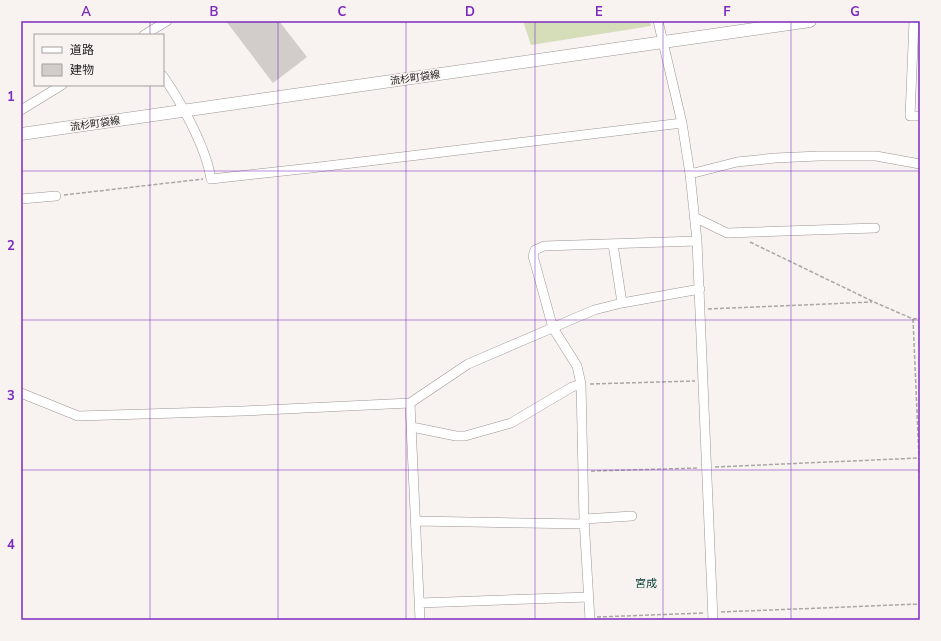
<svg xmlns="http://www.w3.org/2000/svg" width="941" height="641" viewBox="0 0 941 641" font-family="'Nunito Sans','Noto Sans JP',sans-serif">
	<style>
		.grass { fill: #d5ddb9 }
		.building { fill: #d2cccb }
		.lines { fill: none; stroke-linecap: round; stroke-linejoin: round }
		.minor-casing { stroke: #9c9694; stroke-width: 10 }
		.secondary-casing { stroke: #9c9694; stroke-width: 13 }
		.path { stroke: #aba6a5; stroke-width: 1.5; stroke-dasharray: 4 2; stroke-linecap: butt }
		.minor { stroke: #fff; stroke-width: 9 }
		.secondary { stroke: #fff; stroke-width: 12 }
		.grid { fill: none; stroke: #7b2cbf; stroke-width: 1; stroke-opacity: 0.55 }
		.labels { text-anchor: middle; stroke-width: 3; stroke-linejoin: round; paint-order: stroke }
		.street-label { font-size: 10px; fill: #252322; stroke: #f8f2f0 }
		.neighbourhood-label { font-size: 11px; fill: #033e32; stroke: #f8f2f0 }
		.neatline { fill: none; stroke: #7b2cbf; stroke-width: 1.5 }
		.grid-label { font-size: 13px; text-anchor: middle; font-weight: bold; fill: #7b2cbf }
	</style>
	<rect width="100%" height="100%" fill="#f8f2f0"/>
	<path class="grass" d="M523,21H650L651,26L531,45Z"/>
	<path class="building" d="M226,21H279L307,57L273,83Z"/>
	<g class="lines">
		<defs>
			<path id="minor" d="M658,21L682,123L690,174L697,241L713,620
				M914,21L910,116H920
				M144,35L167,21
				M163,76C181,102 206,147 211,179L311,168L682,123
				M21,110L62,85
				M690,174L737,162L775,158L819,156H876L920,164
				M21,199L56,196
				M694,217L727,233L875,228
				M613,244L622,303
				M21,393L78,416L243,411L410,403L468,364L594,310L622,303L700,289
				M410,403L420,620
				M412,427L456,436H465L511,423L572,387L581,384
				M584,519L632,516
				M416,521L585,524
				M419,603L589,597
				M590,620L584,519L581,384L577,366L553,328L533,256L535,250L544,246L697,241"/>
			<path id="secondary" d="M21,134L810,21"/>
		</defs>
		<use href="#minor" class="minor-casing"/>
		<use href="#secondary" class="secondary-casing"/>
		<path class="path" d="M64,195L203,179
			M750,242L874,302L913,319L920,318
			M708,309L872,302
			M913,319L919,458L920,519
			M590,384L695,381
			M715,467L919,458
			M591,471L699,468
			M721,612L920,604
			M597,617L704,613"/>
		<use href="#minor" class="minor"/>
		<use href="#secondary" class="secondary"/>
	</g>
	<path class="grid" d="M150,21V35M278,21V620M406,21V620M535,21V620M663,21V620M791,21V620M150,85V620M21,171H920M21,320H920M21,470H920"/>
	<g class="labels">
		<g class="street-label">
			<text transform="translate(415 77) rotate(-8)" y="4">流杉町袋線</text>
			<text transform="translate(95 123) rotate(-8)" y="4">流杉町袋線</text>
		</g>
		<g class="neighbourhood-label">
			<text x="646" y="587">宮成</text>
		</g>
	</g>
	<rect width="941" height="641" fill="none" stroke="#f8f2f0" stroke-width="44"/>
	<rect x="34" y="34" width="130" height="52" fill="#f8f2f0" stroke="#a49f9e"/>
	<rect x="42" y="47" width="20" height="6" fill="#ffffff" stroke="#a49f9e"/>
	<text x="70" y="54" font-size="12" fill="#252322">道路</text>
	<rect x="42" y="64" width="20" height="12" fill="#d2cccb" stroke="#a49f9e"/>
	<text x="70" y="74" font-size="12" fill="#252322">建物</text>
	<rect x="22" y="22" width="897" height="597" class="neatline"/>
	<g class="grid-label">
		<text x="86" y="16">A</text>
		<text x="214" y="16">B</text>
		<text x="342" y="16">C</text>
		<text x="470" y="16">D</text>
		<text x="599" y="16">E</text>
		<text x="727" y="16">F</text>
		<text x="855" y="16">G</text>
		<text x="11" y="101">1</text>
		<text x="11" y="250">2</text>
		<text x="11" y="400">3</text>
		<text x="11" y="549">4</text>
	</g>
</svg>
